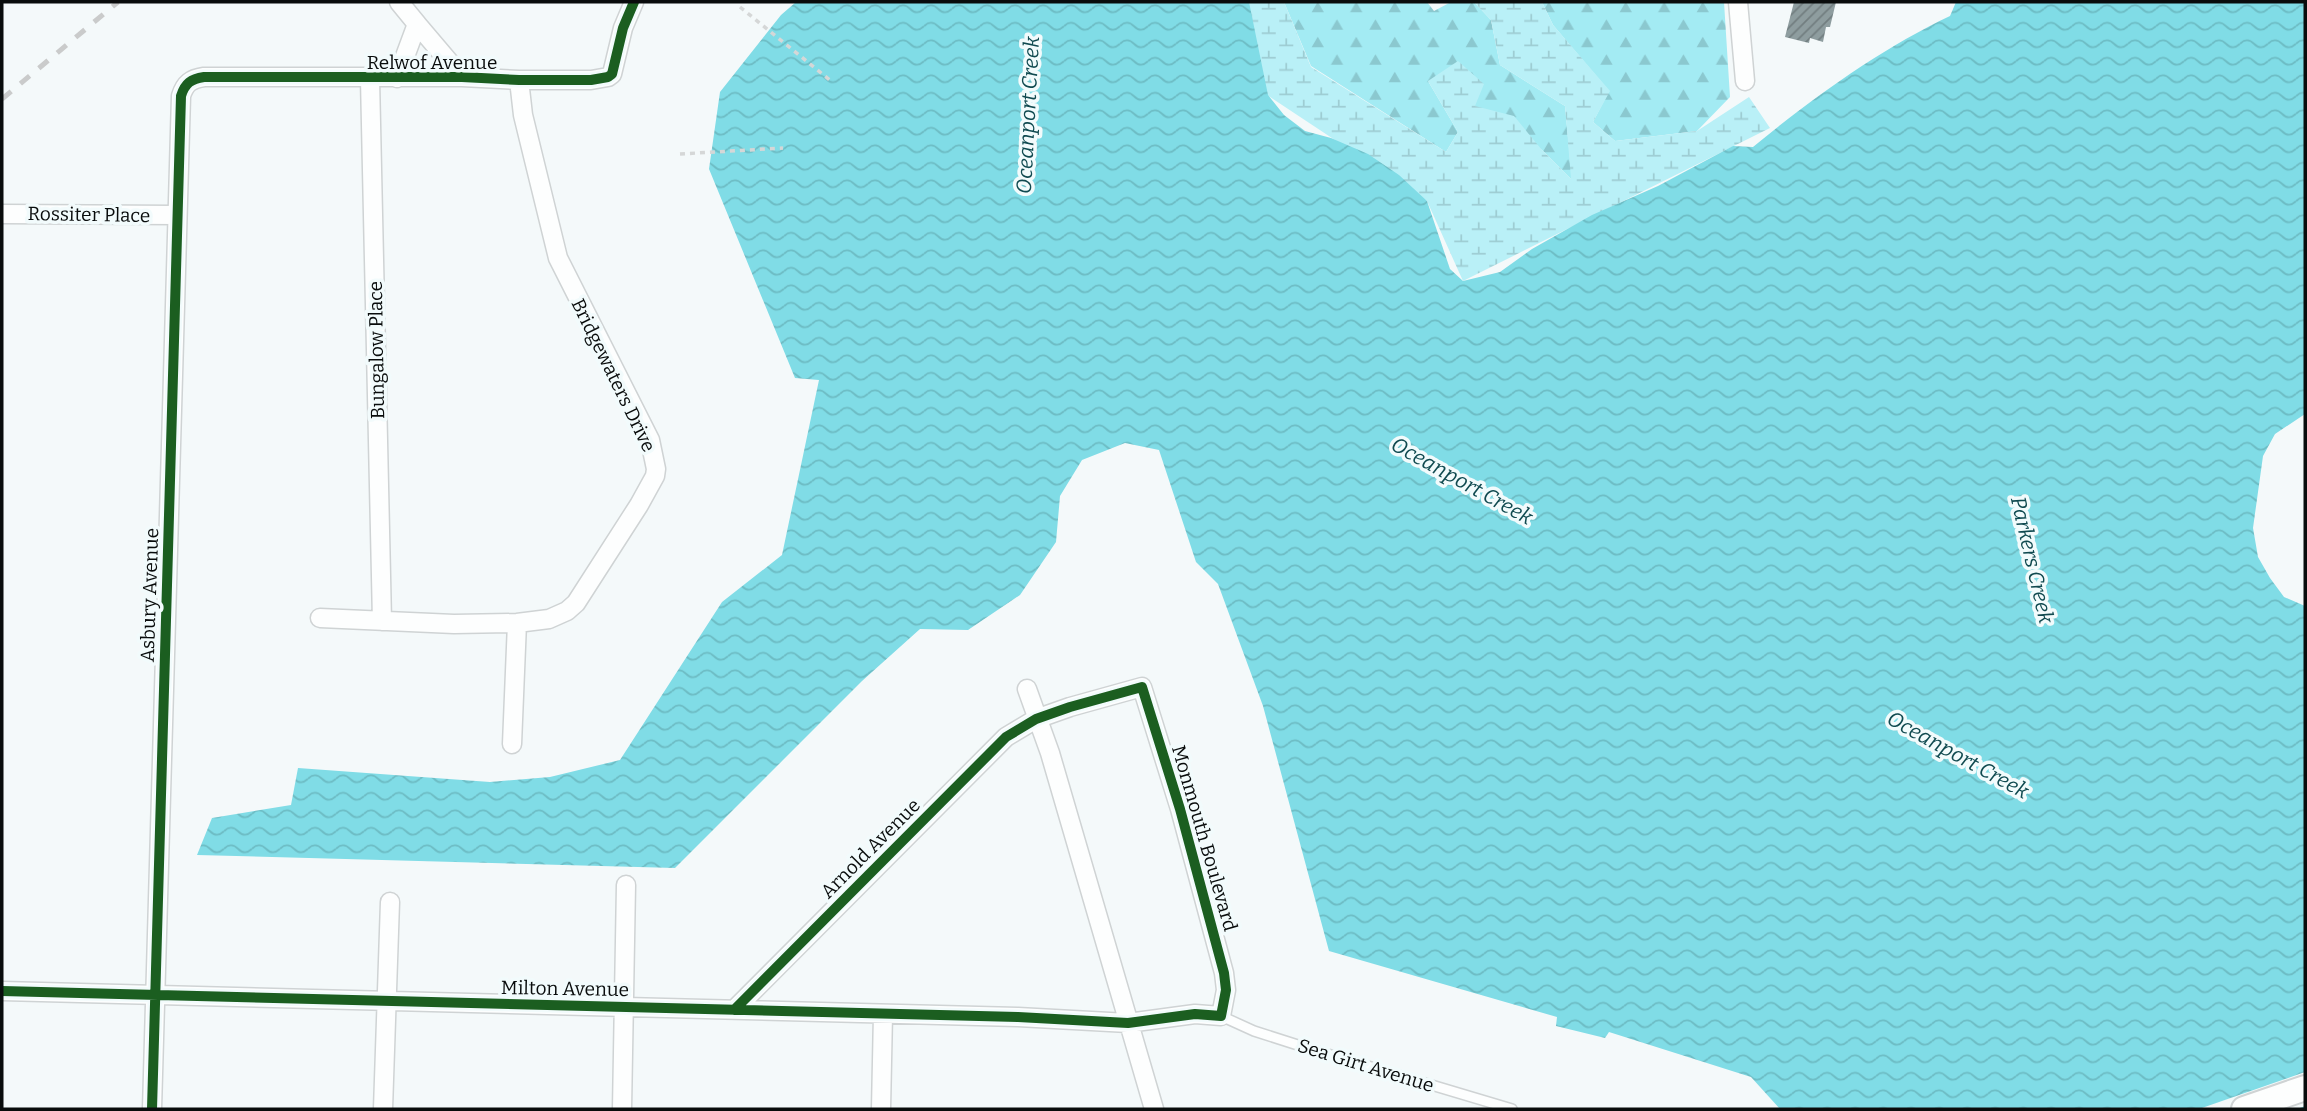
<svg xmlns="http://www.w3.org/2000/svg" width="2307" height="1111" viewBox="0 0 2307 1111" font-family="Bitter,serif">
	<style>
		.forest { fill: url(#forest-firs) }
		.wetland { fill: url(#wetland-marsh) }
		.water { fill: url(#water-waves) }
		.pier { fill: #f4f9fa }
		.building { fill: url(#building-hatch) }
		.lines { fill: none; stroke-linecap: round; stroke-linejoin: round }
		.service-casing { stroke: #cfd3d4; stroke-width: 12 }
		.minor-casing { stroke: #cfd3d4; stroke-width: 21 }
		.secondary-casing { stroke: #cfd3d4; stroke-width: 28 }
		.path { stroke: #d5d7d7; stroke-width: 3.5; stroke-dasharray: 5 5; stroke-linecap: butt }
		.service { stroke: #fdfefe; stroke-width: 9 }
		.minor { stroke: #fdfefe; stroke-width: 18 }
		.secondary { stroke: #fdfefe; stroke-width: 24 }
		.rail { stroke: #cacbcb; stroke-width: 5; stroke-dasharray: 12 12; stroke-linecap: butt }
		.cycleway-casing { stroke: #f2fbfc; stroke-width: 15 }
		.cycleway { stroke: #1b5e20; stroke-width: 10 }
		.labels { text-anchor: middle; stroke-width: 7; stroke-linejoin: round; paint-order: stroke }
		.street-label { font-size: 19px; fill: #090c0c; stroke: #f2fbfc }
		.water-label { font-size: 21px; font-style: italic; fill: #104a50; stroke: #f2fbfc }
	</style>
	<defs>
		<pattern id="forest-firs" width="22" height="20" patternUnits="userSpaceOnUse" patternTransform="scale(1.75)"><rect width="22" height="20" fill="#a3ebf3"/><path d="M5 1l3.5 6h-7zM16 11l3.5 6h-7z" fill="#8bc8cf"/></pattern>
		<pattern id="wetland-marsh" width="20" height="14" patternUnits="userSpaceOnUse" patternTransform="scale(1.75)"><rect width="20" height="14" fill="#b9f0f7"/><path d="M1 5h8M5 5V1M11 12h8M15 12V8" fill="none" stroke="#9ecdd3"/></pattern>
		<pattern id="water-waves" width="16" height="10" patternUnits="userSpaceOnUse" patternTransform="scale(1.75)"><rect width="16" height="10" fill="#80dce6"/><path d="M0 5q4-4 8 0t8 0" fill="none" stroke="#6dbcc4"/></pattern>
		<pattern id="building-hatch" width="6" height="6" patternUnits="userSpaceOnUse" patternTransform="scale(1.75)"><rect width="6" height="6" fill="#8e9d9f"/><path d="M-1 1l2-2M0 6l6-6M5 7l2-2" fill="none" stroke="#727e80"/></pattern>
	</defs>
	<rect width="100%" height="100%" fill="#f4f9fa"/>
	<path class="forest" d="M1284,2H1427L1434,11L1451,2H1474L1491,20L1500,65L1565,106L1572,180L1542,150L1475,106L1428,81L1458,132L1446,152L1311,66Z
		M1542,2H1724L1730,97L1697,131L1615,141L1593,122L1609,91L1553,25Z"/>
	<path class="wetland" d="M1244,2H1284L1311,67L1446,152L1458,132L1428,81L1458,61L1484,84L1475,106L1514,116L1542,150L1571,179L1565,106L1500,65L1491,20L1474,2H1542L1553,25L1610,91L1593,122L1615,141L1697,131L1749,97L1770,128L1463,281L1427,201L1267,95Z"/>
	<path class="water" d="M796,2H1249L1268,95L1284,115L1305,131L1331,138L1368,154L1399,175L1427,201L1450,269L1463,281L1500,272L1532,249L1592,215L1658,186L1733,146L1753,147C1811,99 1882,48 1950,16L1956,2H2305V414L2275,434L2263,456L2253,528L2258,557L2270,578L2284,597L2305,606V1109H1780L1751,1077L1609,1032L1605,1038L1556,1026L1557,1017L1329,951L1263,706L1218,584L1196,562L1159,450L1125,443L1082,460L1060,496L1056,542L1020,595L968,630L920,629L862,681L675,868L197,855L212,818L291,805L298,768L490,782L550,777L620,760L722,602L782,555L819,380L795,378L709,169L720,92L781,15Z"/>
	<path class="pier" d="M2305,1072V1106L2297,1109H2199Z"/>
	<path class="building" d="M1794,2H1836L1830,27H1826L1823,42L1810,38L1809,43L1785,37Z"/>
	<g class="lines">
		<defs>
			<path id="service" d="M1221,1016L1254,1031L1304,1047L1512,1109"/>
			<path id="minor" d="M1738,2L1745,81
				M417,24L462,77
				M397,78L417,24L399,2
				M370,79L382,621
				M2,214L177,215
				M320,618L454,624L517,623L549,619L567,611L576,603L639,505L655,476L656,469L650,440L558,258L523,115L519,80
				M1027,689L1050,753L1154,1109
				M512,744L517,623
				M2,991L1018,1017L1128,1023L1195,1014L1221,1016L1226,990L1224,973L1180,809L1142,687L1070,707L1036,719L1006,737L734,1010
				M152,1109L181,96C185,83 191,79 204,77H462L519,80H591L608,77L612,74L623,28L634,2
				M383,1109L390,902
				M622,1109L626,885
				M881,1109L883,1014"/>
			<path id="secondary" d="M2244,1109L2305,1088"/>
		</defs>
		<use href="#service" class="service-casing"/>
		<use href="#minor" class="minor-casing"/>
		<use href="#secondary" class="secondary-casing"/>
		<path class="path" d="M740,7L831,81
			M680,154L783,148"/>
		<use href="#service" class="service"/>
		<use href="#minor" class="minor"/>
		<use href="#secondary" class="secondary"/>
		<path class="rail" d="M2,99L118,2"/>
		<defs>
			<path id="cycleway" d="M2,991L1018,1017L1128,1023L1195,1014L1221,1016L1226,990L1224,973L1180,809L1142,687L1070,707L1036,719L1006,737L734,1010
				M152,1109L181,96C185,83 191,79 204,77H462L519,80H591L608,77L612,74L623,28L634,2"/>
		</defs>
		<use href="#cycleway" class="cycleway-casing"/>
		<use href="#cycleway" class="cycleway"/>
	</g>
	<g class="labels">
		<g class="street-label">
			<text x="432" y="69">Relwof Avenue</text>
			<text transform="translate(89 214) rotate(1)" y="7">Rossiter Place</text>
			<text transform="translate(376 350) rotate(-91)" y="7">Bungalow Place</text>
			<text transform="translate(614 375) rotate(64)" y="7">Bridgewaters Drive</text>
			<text transform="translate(149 595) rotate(-88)" y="7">Asbury Avenue</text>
			<text transform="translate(1205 838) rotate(74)" y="7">Monmouth Boulevard</text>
			<text transform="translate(870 848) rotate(-45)" y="7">Arnold Avenue</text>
			<text transform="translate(565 988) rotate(1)" y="7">Milton Avenue</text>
			<text transform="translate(1366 1065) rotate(17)" y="7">Sea Girt Avenue</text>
		</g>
		<g class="water-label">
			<text transform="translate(1028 115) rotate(-87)" y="7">Oceanport Creek</text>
			<text transform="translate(1462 481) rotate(29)" y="7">Oceanport Creek</text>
			<text transform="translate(2032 560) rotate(77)" y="7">Parkers Creek</text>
			<text transform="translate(1958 755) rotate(29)" y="7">Oceanport Creek</text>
		</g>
	</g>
	<rect width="2307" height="1111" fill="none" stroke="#090c0c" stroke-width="7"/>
</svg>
